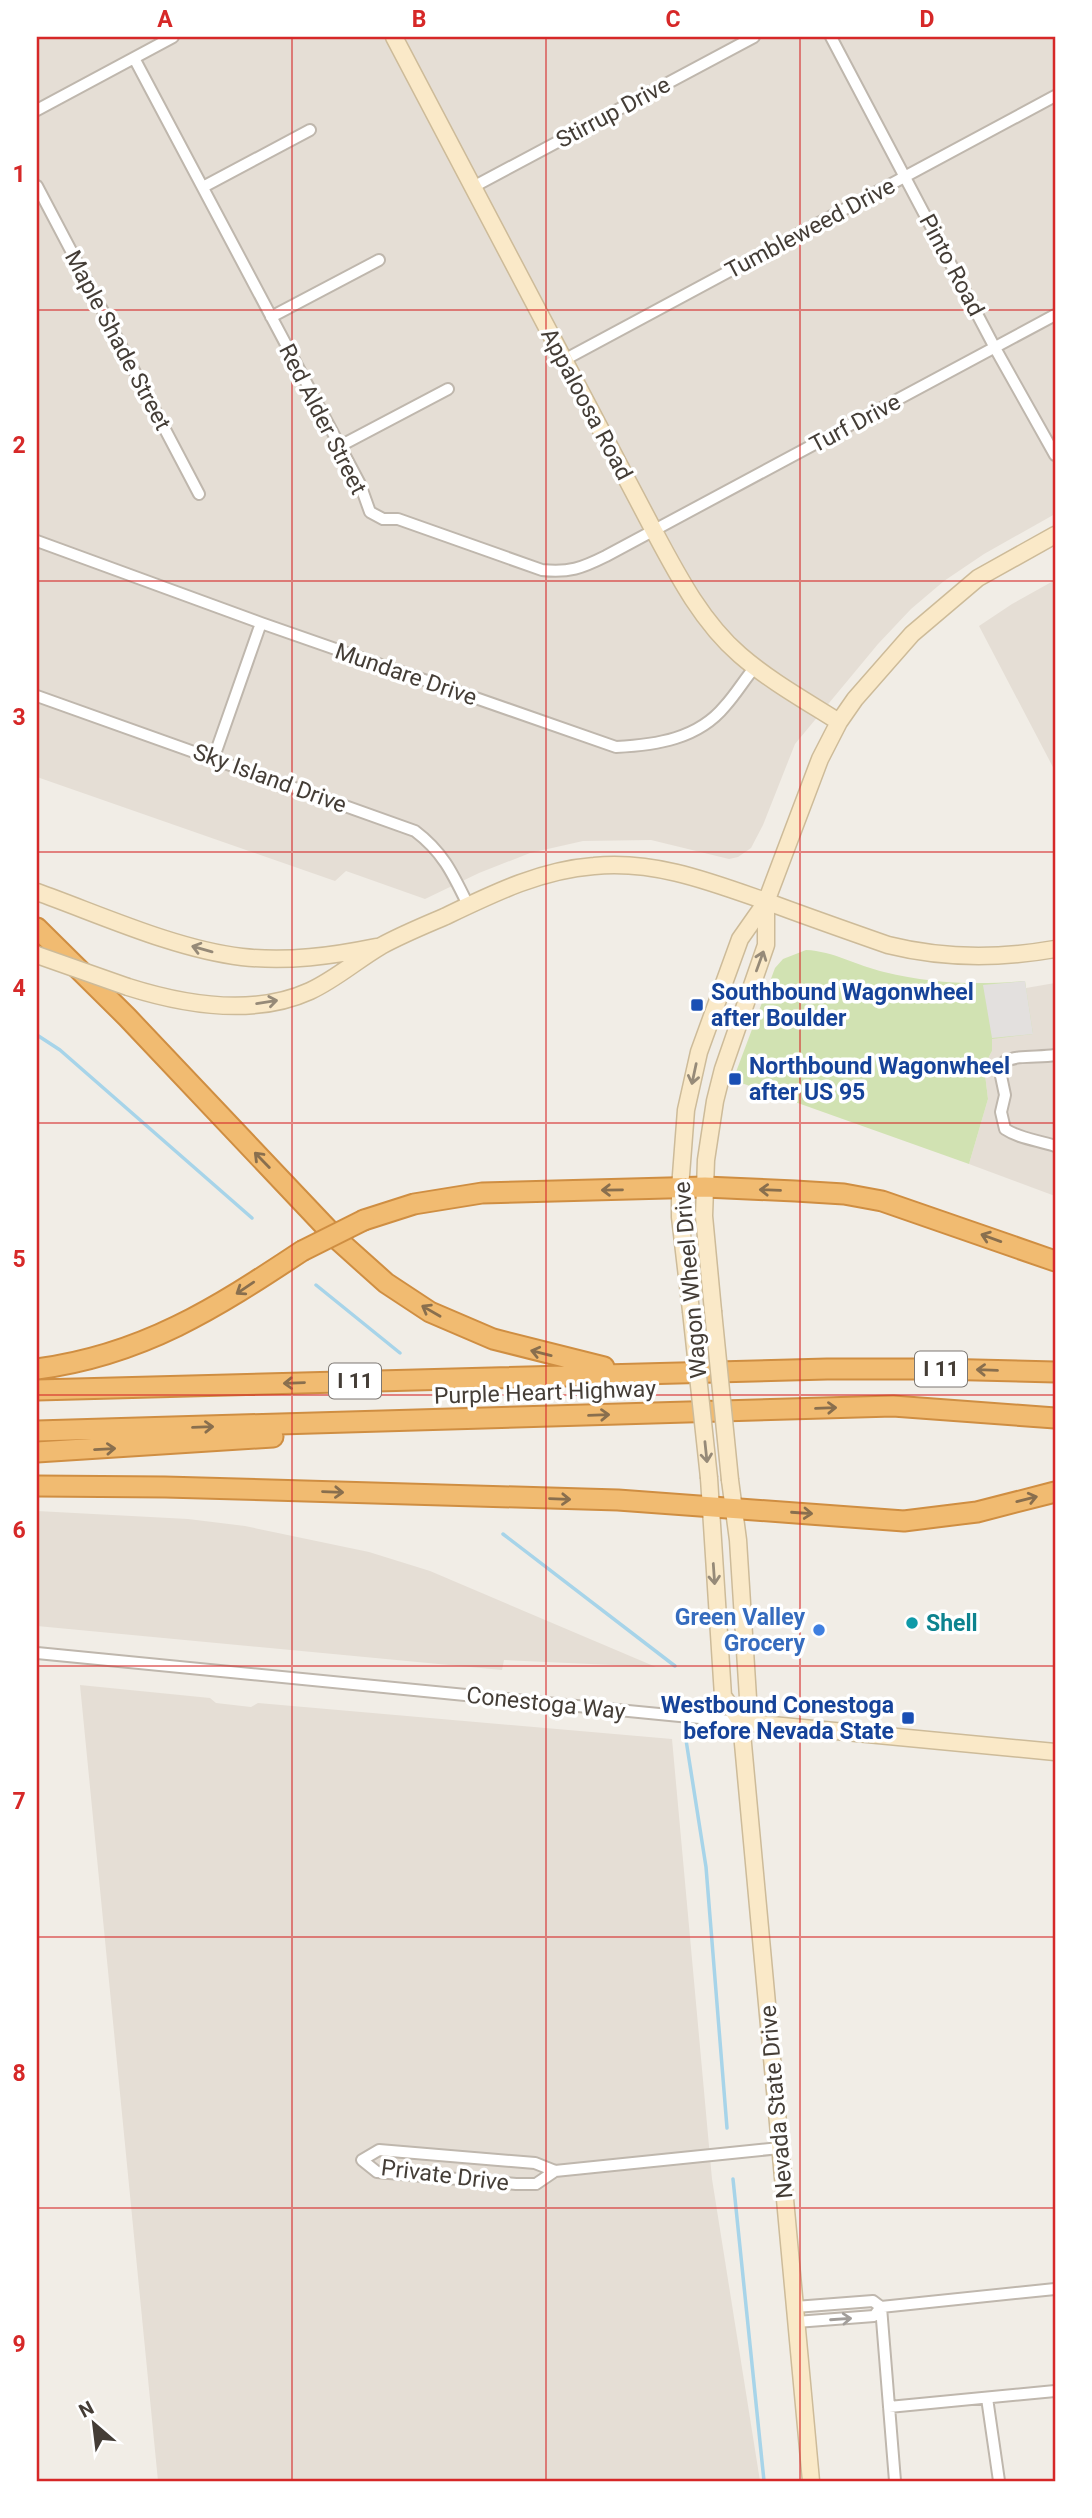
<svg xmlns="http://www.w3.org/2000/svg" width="1092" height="2518" viewBox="0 0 1092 2518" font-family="Roboto,sans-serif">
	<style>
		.residential { fill: #e5ded5 }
		.green { fill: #d1e2b2 }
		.parking { fill: #e3e0de }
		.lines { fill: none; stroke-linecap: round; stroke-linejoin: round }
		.stream { stroke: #a7d4e9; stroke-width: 3.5 }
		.street-casing { stroke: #bfb7ad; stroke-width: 14 }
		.secondary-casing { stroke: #cdbb99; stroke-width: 19 }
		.highway-casing { stroke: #cf8e42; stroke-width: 23 }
		.street { stroke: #fff; stroke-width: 10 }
		.secondary { stroke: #fae9c8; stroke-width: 16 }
		.highway { stroke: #f1bb71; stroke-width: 19 }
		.secondary-bridge-casing { stroke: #cdbb99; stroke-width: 19; stroke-linecap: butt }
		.highway-bridge-casing { stroke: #cf8e42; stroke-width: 23; stroke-linecap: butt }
		.secondary-bridge { stroke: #fae9c8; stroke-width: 16 }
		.highway-bridge { stroke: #f1bb71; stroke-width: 19 }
		.oneway { stroke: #968a78 }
		.oneway2 { stroke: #896f4e }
		.oneway3 { stroke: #a29e9a }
		.grid { fill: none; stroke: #d62828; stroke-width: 2; stroke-opacity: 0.55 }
		.transit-dot { fill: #1a4fb4; stroke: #fff; stroke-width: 2.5 }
		.culture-dot { fill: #0f9aa8; stroke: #fff; stroke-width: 2.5 }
		.shop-dot { fill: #3f7fe0; stroke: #fff; stroke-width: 2.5 }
		.labels { text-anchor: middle; stroke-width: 7; stroke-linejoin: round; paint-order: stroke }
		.shield { fill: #fff; stroke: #7c7772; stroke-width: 2 }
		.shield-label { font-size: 21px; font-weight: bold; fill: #443d36 }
		.street-label { font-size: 23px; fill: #443d36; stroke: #fff }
		.transit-label { font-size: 23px; font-weight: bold; fill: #164399; stroke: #fff; text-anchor: start }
		.shop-label { font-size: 23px; font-weight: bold; fill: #366cbe; stroke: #fff; text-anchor: end }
		.culture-label { font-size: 23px; font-weight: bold; fill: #0d838f; stroke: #fff; text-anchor: start }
		.neatline { fill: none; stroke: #d62828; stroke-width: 2.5 }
		.grid-label { font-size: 23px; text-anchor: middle; font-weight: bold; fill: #d62828 }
	</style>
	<rect width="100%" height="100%" fill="#f1ede6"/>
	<path class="residential" d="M37,37H1055V514L984,554L944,581L911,609L878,644L795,744L763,825L751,848L738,857L729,859L651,840L583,841L530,853L479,873L425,899L346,871L335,881L37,777Z
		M1055,580V771L979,626L1012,604Z
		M1055,983V1196L969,1164L988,1099L984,1066L992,1051V1038L1032,1033L1026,988Z
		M37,1511L188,1519L245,1526L369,1552L430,1571L656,1667L504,1660L502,1670L37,1626Z
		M80,1685L210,1698L216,1703L251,1707L258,1703L672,1739L712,2179L760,2481H158Z"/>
	<path class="green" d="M806,950C833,951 858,966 884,972C932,984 977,985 1025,981L1033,1034L992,1039V1051L984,1066L988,1099L969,1164L733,1080L775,968L783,959Z"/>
	<path class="parking" d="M1025,981L1033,1034L992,1038L983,985Z"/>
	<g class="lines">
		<path class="stream" d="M37,1035L60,1050L252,1218
			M316,1285L400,1353
			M503,1534L675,1666
			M686,1740L706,1867L727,2128
			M733,2179L764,2481"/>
		<defs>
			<path id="street" d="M831,37L995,348L1055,455
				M134,58L360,484L370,512L383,519H398L542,570C569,573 582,568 606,556L1055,315
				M37,110L173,37
				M37,186L199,494
				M203,187L310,130
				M473,187L754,37
				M271,317L379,260
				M564,360L1055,96
				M340,446L448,389
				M37,541L261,623L616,747C656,745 698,739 725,706C736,694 744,680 755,667
				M37,696L415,831C443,852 453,874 468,905
				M214,757L261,623
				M1055,1055C1039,1058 1018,1054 1004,1062L1001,1076L1005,1095L1001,1112L1005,1129C1020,1139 1038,1140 1055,1146
				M37,1653L741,1722
				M555,2171L536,2184H516L377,2172L362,2160L379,2150L535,2163L555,2171L780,2148
				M795,2307L873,2301L881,2307L1055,2289
				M881,2307L895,2481
				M796,2322L874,2316L881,2307
				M987,2398L999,2481
				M889,2407L1055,2391"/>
			<path id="secondary" d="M394,37L654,531C678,576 702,622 740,655C770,681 806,701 839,722
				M37,892C101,915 175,949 242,957C288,962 332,956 376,947
				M128,987C185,1005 253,1017 310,991C336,979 357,960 381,946C401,935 423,926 444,917C492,894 540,870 594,866C655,860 711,882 768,902C808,917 848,931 888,945C944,959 998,959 1055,949
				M691,1311L680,1217V1188L686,1110L699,1052L740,939L766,902L820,759L839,722L855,699L912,634L978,578L1055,535
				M713,1311L704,1216L706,1160L715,1101L723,1069L766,945V902
				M709,1478L723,1696L741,1722
				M730,1480L738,1540L748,1698L741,1722L811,2481
				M741,1722L1055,1752"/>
			<path id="highway" d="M37,928L127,1017L338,1240L386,1283L430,1312L493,1339L604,1367
				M364,1220L414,1204L482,1193L705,1187L795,1191L844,1194L882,1201L1055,1261
				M37,1369C143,1355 216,1308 302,1251
				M37,1390L827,1369H935L1055,1372
				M37,1431L893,1406L1055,1418
				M37,1452L273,1437
				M37,1486L165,1487L618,1500L904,1521L977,1512L1055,1492"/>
		</defs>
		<use href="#street" class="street-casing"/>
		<use href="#secondary" class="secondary-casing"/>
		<use href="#highway" class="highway-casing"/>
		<use href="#street" class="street"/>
		<use href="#secondary" class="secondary"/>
		<use href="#highway" class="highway"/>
		<defs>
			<path id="secondary-bridge" d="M37,955L128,987
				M691,1311L709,1478
				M713,1311L730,1480"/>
			<path id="highway-bridge" d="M302,1251L364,1220"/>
		</defs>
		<use href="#secondary-bridge" class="secondary-bridge-casing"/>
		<use href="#highway-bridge" class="highway-bridge-casing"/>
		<use href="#secondary-bridge" class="secondary-bridge"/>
		<use href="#highway-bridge" class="highway-bridge"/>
	</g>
	<defs><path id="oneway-shaft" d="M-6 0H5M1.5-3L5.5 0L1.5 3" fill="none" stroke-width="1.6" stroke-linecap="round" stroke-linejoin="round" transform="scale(1.75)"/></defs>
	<g class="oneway">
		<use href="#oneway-shaft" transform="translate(202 949) rotate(-164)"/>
		<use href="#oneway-shaft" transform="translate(760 961) rotate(-70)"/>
		<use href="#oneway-shaft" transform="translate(267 1002) rotate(-9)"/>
		<use href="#oneway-shaft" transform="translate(694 1074) rotate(102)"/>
		<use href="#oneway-shaft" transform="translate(706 1452) rotate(84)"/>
		<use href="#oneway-shaft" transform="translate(714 1574) rotate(86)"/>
	</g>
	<g class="oneway2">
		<use href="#oneway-shaft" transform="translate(262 1160) rotate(-134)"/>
		<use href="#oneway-shaft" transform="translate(612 1190) rotate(179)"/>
		<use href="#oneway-shaft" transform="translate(770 1190) rotate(-178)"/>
		<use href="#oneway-shaft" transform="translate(991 1238) rotate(-160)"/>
		<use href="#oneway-shaft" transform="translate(245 1288) rotate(146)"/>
		<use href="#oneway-shaft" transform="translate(431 1311) rotate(-150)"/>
		<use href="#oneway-shaft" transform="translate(541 1353) rotate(-166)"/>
		<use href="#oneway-shaft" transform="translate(987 1370) rotate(-178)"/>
		<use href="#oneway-shaft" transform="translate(294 1383) rotate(178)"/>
		<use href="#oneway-shaft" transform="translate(826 1408) rotate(-2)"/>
		<use href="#oneway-shaft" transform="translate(599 1415) rotate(-2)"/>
		<use href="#oneway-shaft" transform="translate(203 1427) rotate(-2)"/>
		<use href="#oneway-shaft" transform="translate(105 1449) rotate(-3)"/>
		<use href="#oneway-shaft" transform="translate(333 1492) rotate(2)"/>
		<use href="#oneway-shaft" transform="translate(560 1499) rotate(2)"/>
		<use href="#oneway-shaft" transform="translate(1027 1499) rotate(-14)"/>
		<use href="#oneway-shaft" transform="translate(802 1513) rotate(4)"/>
	</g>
	<use class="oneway3" href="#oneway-shaft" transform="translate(841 2319) rotate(-4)"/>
	<path class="grid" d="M292,37V2481M546,37V2481M800,37V2481M37,310H1055M37,581H1055M37,852H1055M37,1123H1055M37,1395H1055M37,1666H1055M37,1937H1055M37,2208H1055"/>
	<g class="transit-dot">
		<rect x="690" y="998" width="14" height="14" rx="3.5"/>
		<rect x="728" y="1072" width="14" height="14" rx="3.5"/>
		<rect x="901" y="1711" width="14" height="14" rx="3.5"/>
	</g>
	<circle class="culture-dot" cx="912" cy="1623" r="7"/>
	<circle class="shop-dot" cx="819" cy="1630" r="7"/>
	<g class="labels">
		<g class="shield">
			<rect x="915" y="1351.5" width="52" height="35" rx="5"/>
			<rect x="329" y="1363.5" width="52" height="35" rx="5"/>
		</g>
		<g class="shield-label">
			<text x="941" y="1376">I 11</text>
			<text x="355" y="1388">I 11</text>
		</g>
		<g class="street-label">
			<text transform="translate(613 112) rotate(-28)" y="8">Stirrup Drive</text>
			<text transform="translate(810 228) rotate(-28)" y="8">Tumbleweed Drive</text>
			<text transform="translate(952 265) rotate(62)" y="8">Pinto Road</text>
			<text transform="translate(118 340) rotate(62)" y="8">Maple Shade Street</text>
			<text transform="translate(587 404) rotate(62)" y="8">Appaloosa Road</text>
			<text transform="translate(323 419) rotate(63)" y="8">Red Alder Street</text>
			<text transform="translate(855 423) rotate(-28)" y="8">Turf Drive</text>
			<text transform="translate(406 674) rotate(19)" y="8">Mundare Drive</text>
			<text transform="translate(270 778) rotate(20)" y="8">Sky Island Drive</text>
			<text transform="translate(690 1280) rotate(-95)" y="8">Wagon Wheel Drive</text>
			<text transform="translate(545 1392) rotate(-2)" y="8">Purple Heart Highway</text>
			<text transform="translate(546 1703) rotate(6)" y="8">Conestoga Way</text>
			<text transform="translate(776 2102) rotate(-95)" y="8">Nevada State Drive</text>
			<text transform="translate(445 2175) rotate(7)" y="8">Private Drive</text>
		</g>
		<g class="transit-label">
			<text x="711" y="1000">Southbound Wagonwheel<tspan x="711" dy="26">after Boulder</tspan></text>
			<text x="749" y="1074">Northbound Wagonwheel<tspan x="749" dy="26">after US 95</tspan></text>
			<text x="894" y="1713" text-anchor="end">Westbound Conestoga<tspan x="894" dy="26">before Nevada State</tspan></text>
		</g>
		<g class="shop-label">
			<text x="805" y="1625">Green Valley<tspan x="805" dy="26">Grocery</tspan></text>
		</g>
		<g class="culture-label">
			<text x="926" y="1631">Shell</text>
		</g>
	</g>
	<rect width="1092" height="2518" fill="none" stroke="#ffffff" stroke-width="77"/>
	<g transform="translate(94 2424) rotate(332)" stroke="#ffffff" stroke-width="5" paint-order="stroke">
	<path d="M0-5L12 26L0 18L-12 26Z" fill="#443d36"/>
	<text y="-10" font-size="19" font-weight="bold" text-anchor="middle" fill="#443d36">N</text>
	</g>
	<rect x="38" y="38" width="1016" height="2442" class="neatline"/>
	<g class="grid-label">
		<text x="165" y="27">A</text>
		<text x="419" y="27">B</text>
		<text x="673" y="27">C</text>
		<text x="927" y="27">D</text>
		<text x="19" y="182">1</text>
		<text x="19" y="453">2</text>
		<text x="19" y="725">3</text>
		<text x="19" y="996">4</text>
		<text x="19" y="1267">5</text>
		<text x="19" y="1538">6</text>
		<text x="19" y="1809">7</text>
		<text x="19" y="2081">8</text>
		<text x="19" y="2352">9</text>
	</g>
</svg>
